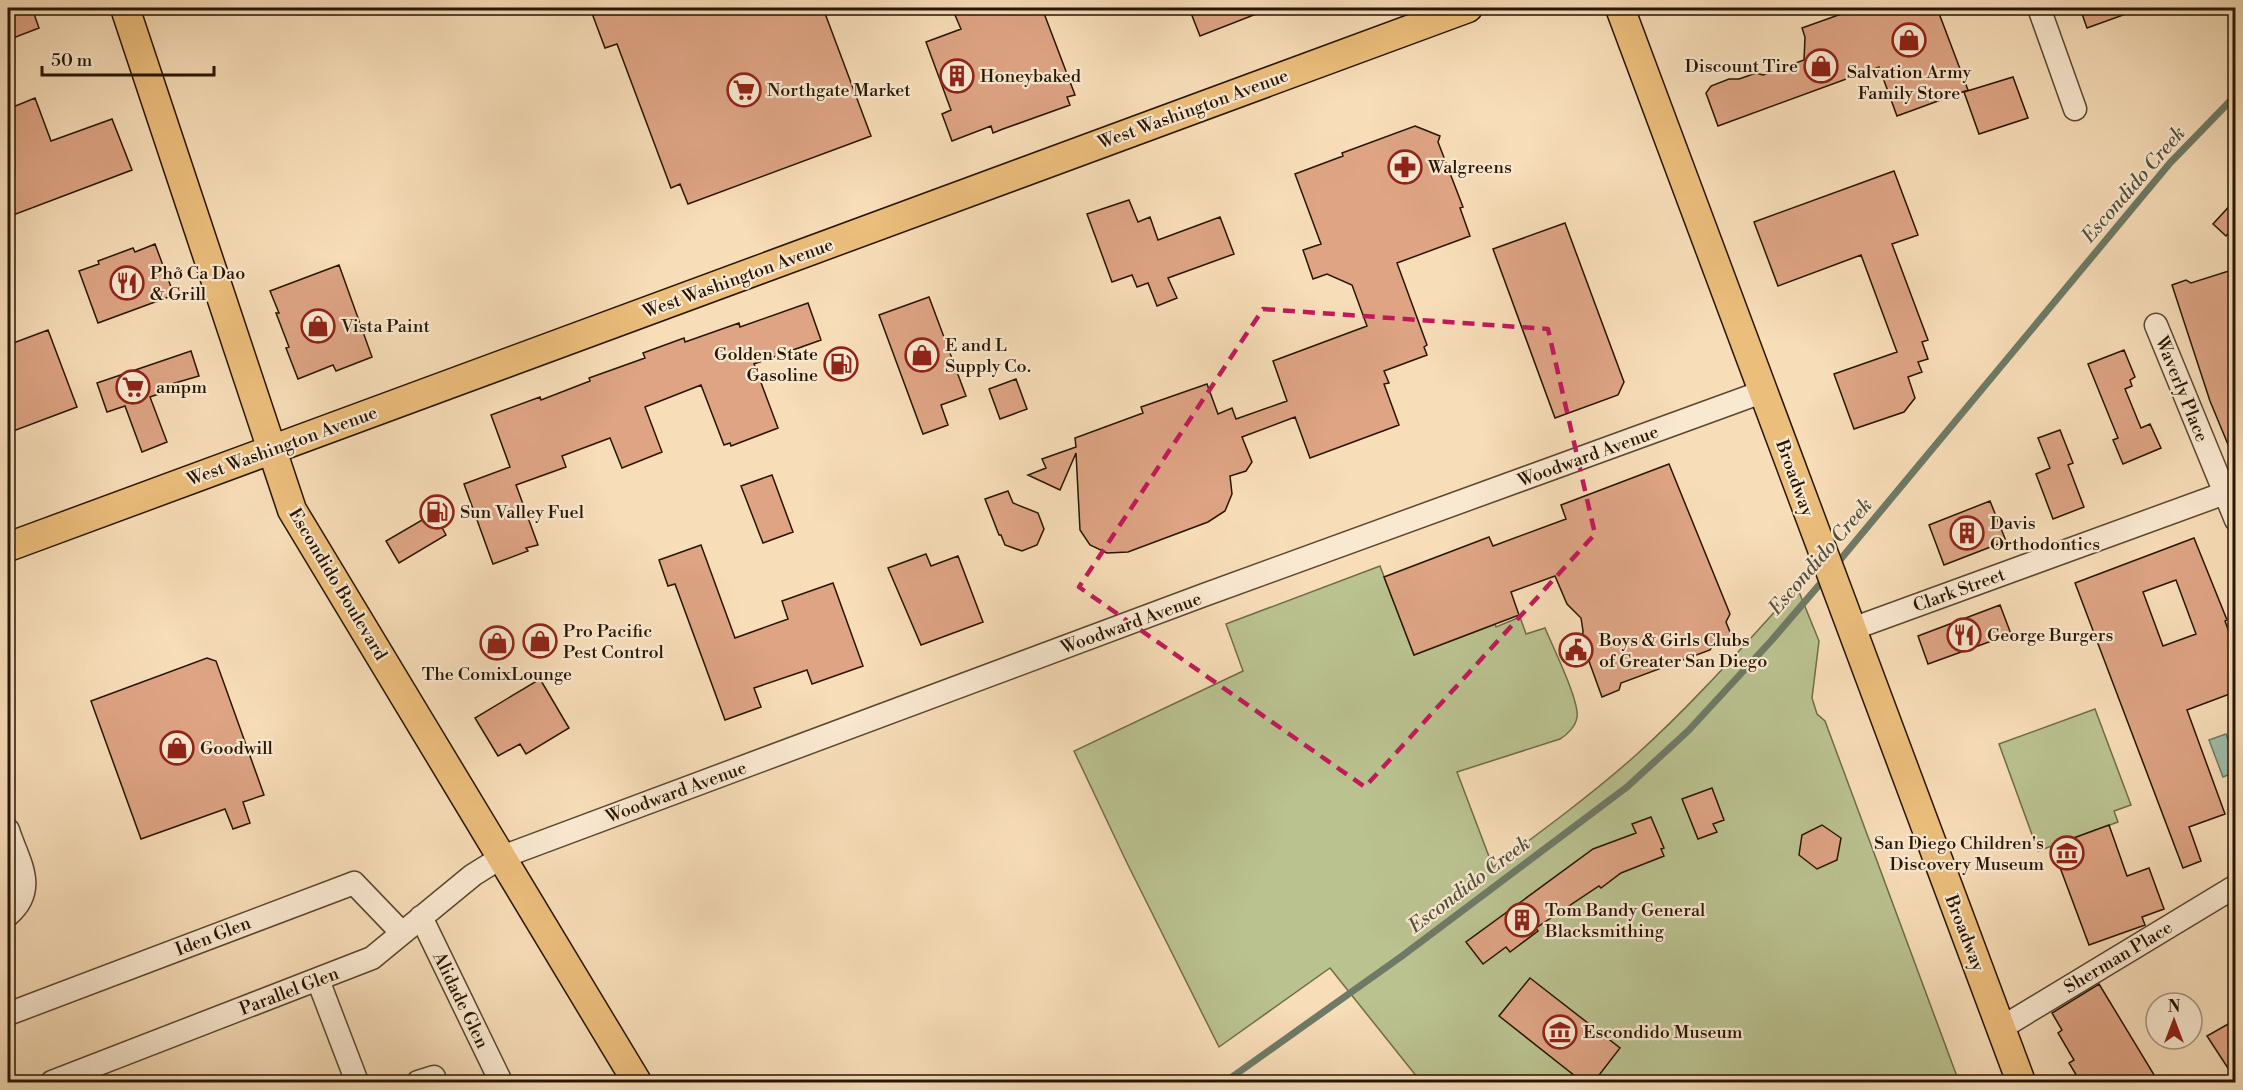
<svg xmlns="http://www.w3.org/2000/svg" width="2243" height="1090" viewBox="0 0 2243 1090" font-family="'Libre Bodoni',serif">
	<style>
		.green { fill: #bac290; stroke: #706c48; stroke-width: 1.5 }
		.water { fill: #9ebdaa; stroke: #6e7a66; stroke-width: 1.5 }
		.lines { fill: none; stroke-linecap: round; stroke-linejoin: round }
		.stream { stroke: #6e7a66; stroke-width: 7 }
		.building { fill: #dea484; stroke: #271501; stroke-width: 1.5; fill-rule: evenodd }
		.minor-casing { stroke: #5b472f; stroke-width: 25 }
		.major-casing { stroke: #271501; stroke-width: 31 }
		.minor { stroke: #fae9d1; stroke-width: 22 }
		.major { stroke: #ecbe7c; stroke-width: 28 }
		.marked { fill: none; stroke: #c2185b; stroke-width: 4.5; stroke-dasharray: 12 8; stroke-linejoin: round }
		.labels { text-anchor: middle; stroke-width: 4.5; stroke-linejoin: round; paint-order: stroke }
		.poi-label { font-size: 18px; fill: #271501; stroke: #fae9d1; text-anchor: start }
		.street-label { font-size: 18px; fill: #271501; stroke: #fae9d1 }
		.water-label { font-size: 20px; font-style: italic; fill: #51503c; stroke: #fae9d1 }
	</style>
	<rect width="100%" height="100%" fill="#f7ddb8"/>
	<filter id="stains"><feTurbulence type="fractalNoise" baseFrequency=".00333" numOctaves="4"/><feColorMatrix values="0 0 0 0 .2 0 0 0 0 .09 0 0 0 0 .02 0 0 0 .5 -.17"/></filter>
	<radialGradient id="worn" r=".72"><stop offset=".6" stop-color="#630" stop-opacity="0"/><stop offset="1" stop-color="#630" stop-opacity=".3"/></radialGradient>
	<path class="green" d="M1380,566L1414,655L1495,624L1496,627L1520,617L1526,634L1545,628C1552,645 1580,702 1577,717C1576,726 1567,735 1560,739L1457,772L1493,867C1542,831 1591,795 1636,755C1694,703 1745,644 1797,587L1819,641L1812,698L1817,714L1825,721L1959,1082H1421L1330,968L1219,1047L1127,863L1074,751L1243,671L1226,624Z
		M2095,709L2131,805L2114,811L2118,822L2038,851L1999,744Z"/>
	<path class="water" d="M2226,734L2235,760V772L2223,777L2209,740Z"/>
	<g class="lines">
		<path class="stream" d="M1835,566L2170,163L2236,95
			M1225,1082L1402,956L1627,787L1688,731L1771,641L1826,577"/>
	</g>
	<path class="building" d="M24,8H32L39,28L8,40V14Z
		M590,8H823L871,136L688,204L680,184L671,188L617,44L605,48Z
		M952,8H1042L1075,95L1067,97L1070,105L1003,129L993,133L991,126L952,141L942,114L951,110L926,42L961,29Z
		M1189,8H1269V9L1200,36Z
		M1858,8H1937L1968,90L1897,116L1879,67L1718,126L1706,93L1711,86L1729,79H1739L1756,73L1763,75L1804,60L1805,37L1802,28Z
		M2080,8H2137V10L2087,28Z
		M2013,77L2028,118L1979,134L1964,92Z
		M35,98L51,141L112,119L132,170L8,217V109Z
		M1415,126L1440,136L1438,142L1463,207L1460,208L1470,236L1397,263L1427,345L1424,347L1427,355L1384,371L1389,383L1384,384L1399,425L1310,458L1295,417L1242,437L1252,462L1246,471L1230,476L1232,494L1225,511L1208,522L1128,552L1107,553L1090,545L1080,530L1076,453L1060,490L1028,475L1046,468L1042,459L1076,447L1075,438L1143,413L1141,407L1207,384L1218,414L1232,408L1236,419L1287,401L1273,361L1367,326L1352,285L1327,274L1313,279L1303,250L1321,244L1295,174L1343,156L1342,153Z
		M1894,171L1918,235L1892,244L1928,340L1922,342L1928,359L1918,362L1922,372L1908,377L1915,398L1904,412L1854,429L1834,374L1897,352L1861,255L1778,286L1754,222Z
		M1129,200L1138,222L1150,217L1158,240L1220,217L1234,254L1168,278L1177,298L1157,306L1148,283L1137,287L1132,275L1112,282L1087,214Z
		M2235,200V226L2226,236L2213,224Z
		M1565,223L1624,382L1618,395L1555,418L1493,249Z
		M155,244L174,295L98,323L79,271L99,264L98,261L133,248L135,252Z
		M339,265L372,357L336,371L333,365L298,379L286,348L289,347L276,313H279L270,291Z
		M2235,269V459H2234L2210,401L2172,285L2186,280L2191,283Z
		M929,297L966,396L941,405L948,425L923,434L879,315Z
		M808,303L821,340L754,364L778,428L731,446L730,443L724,445L701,385L645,407L662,452L622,468L610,438L562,456L566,467L516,485L538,545L526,548L528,551L493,564L464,484L510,467L491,415L540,397L541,400L590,381L589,378L645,358L643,353L684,338L685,342L739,323L740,327Z
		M48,330L77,407L8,433V345Z
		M2124,350L2135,377L2130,380L2132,386L2125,389L2141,428L2150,424L2161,448L2123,464L2113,440L2118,438L2088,364Z
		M191,351L199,376L168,385L170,390L150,397L167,442L142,452L125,406L107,412L97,383Z
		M1016,379L1027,409L1000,419L989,389Z
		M2060,430L2073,463L2068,465L2084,507L2053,519L2036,474L2050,468L2038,438Z
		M1669,464L1730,614L1726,622L1732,637L1715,642L1710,650L1621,683L1619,690L1602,697L1582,642L1583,631L1581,618L1567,604L1555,576L1511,592L1519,615L1414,655L1384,577L1489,537L1493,546L1566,519L1561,505Z
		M772,475L793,532L763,543L741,486Z
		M1008,491L1013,503L1038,513L1044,529L1037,545L1022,551L1005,545L1001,535H999L985,499Z
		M1990,501L2006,541L1944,565L1929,525Z
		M434,513L446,535L399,563L386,541Z
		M2194,538L2227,620L2225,621L2235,648V692L2187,710L2225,814L2189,827L2201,861L2183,868L2075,583ZM2176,580L2196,634L2163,646L2143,592Z
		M701,545L735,638L788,619L782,601L833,583L863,666L812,684L807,670L754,688L761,707L725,720L675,584L668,586L659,560Z
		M926,554L931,566L958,556L983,622L921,645L888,568Z
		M2000,605L2011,634L1928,664L1918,636Z
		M207,658L216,661L264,795L243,802L250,823L233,829L225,809L141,839L91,701Z
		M540,679L569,728L526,754L520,744L498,756L475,718Z
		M1712,788L1724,820L1713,824L1717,832L1698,839L1682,799Z
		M1651,817L1664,848L1661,849L1664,856L1621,873L1601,888L1599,886L1536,928L1538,931L1510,952L1506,947L1483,964L1466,942L1593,849L1636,833L1632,824Z
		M1822,825L1841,838L1837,860L1817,869L1799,855L1802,835Z
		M2109,825L2127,876L2149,868L2164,909L2142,917L2145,925L2089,945L2052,846Z
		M1530,978L1620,1048L1593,1083H1584L1499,1016Z
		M2099,984L2159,1083H2081L2069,1063L2074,1060L2058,1033L2062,1030L2052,1013Z
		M2235,1020V1079L2207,1036Z"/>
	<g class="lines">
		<defs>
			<path id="minor" d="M2039,8L2075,109
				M2156,325L2236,520
				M1852,629L2236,489
				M8,830C18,862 39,888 8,915
				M421,917L501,1082
				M318,980L357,1082
				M8,1014L354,883L402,933
				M2001,1028L2236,886
				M52,1082L372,958L473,875L502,857L1204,595L1762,392
				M418,1082L434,1077"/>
			<path id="major" d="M125,8L292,510L637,1082
				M1620,8L2021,1082
				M8,547L1468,8"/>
		</defs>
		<use href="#minor" class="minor-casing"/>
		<use href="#major" class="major-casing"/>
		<use href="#minor" class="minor"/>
		<use href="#major" class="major"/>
	</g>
	<path class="marked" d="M1263,309L1548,329L1595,534L1365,787L1079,587Z"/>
	<defs>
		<symbol id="shop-ring" viewBox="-11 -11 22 22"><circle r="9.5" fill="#fae9d1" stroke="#8f2418" stroke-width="1.5"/><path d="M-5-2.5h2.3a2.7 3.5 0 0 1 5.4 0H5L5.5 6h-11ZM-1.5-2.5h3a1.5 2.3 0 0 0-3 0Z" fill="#8f2418"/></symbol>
		<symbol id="building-ring" viewBox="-11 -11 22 22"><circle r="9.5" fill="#fae9d1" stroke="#8f2418" stroke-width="1.5"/><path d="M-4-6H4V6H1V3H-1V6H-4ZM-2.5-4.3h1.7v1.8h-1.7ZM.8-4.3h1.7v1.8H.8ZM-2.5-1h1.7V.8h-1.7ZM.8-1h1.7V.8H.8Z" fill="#8f2418"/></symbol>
		<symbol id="supermarket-ring" viewBox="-11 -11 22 22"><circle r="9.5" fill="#fae9d1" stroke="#8f2418" stroke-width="1.5"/><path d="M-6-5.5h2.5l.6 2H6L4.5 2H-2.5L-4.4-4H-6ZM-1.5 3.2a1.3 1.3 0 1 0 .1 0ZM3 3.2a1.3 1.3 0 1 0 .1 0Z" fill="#8f2418"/></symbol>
		<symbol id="pharmacy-ring" viewBox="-11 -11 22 22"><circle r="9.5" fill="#fae9d1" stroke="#8f2418" stroke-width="1.5"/><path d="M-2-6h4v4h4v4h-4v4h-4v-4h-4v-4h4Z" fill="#8f2418"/></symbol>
		<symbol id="restaurant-ring" viewBox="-11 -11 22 22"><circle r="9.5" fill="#fae9d1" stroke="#8f2418" stroke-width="1.5"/><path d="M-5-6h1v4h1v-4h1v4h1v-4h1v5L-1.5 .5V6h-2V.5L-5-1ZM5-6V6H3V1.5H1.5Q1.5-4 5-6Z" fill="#8f2418"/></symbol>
		<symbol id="fuel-ring" viewBox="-11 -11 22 22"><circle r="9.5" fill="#fae9d1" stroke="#8f2418" stroke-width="1.5"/><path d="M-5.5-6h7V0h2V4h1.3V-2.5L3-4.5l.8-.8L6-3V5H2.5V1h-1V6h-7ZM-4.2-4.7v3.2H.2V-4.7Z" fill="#8f2418"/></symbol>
		<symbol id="civic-ring" viewBox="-11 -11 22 22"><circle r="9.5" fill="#fae9d1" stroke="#8f2418" stroke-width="1.5"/><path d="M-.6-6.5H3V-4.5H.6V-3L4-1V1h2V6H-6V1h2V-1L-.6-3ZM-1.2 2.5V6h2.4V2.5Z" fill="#8f2418"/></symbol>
		<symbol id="museum-ring" viewBox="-11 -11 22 22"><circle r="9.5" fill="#fae9d1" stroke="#8f2418" stroke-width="1.5"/><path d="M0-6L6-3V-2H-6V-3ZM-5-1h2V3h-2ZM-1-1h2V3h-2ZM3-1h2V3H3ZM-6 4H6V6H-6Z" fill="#8f2418"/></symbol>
	</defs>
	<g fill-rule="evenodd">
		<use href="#shop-ring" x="1890" y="21" width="38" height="38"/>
		<use href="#shop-ring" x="1802" y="47" width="38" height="38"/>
		<use href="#building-ring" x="938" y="57" width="38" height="38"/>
		<use href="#supermarket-ring" x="725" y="71" width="38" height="38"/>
		<use href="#pharmacy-ring" x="1386" y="148" width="38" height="38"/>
		<use href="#restaurant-ring" x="108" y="264" width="38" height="38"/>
		<use href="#shop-ring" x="299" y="307" width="38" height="38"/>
		<use href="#shop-ring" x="903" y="336" width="38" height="38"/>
		<use href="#fuel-ring" x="822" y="345" width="38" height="38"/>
		<use href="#supermarket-ring" x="114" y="368" width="38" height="38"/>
		<use href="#fuel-ring" x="418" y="493" width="38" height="38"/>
		<use href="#building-ring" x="1948" y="514" width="38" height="38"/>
		<use href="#restaurant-ring" x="1945" y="616" width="38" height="38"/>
		<use href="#shop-ring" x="521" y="622" width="38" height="38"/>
		<use href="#shop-ring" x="478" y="624" width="38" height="38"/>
		<use href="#civic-ring" x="1557" y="631" width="38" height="38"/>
		<use href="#shop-ring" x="158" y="729" width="38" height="38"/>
		<use href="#museum-ring" x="2048" y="834" width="38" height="38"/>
		<use href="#building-ring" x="1503" y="901" width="38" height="38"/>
		<use href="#museum-ring" x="1541" y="1013" width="38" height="38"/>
	</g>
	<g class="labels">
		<g class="poi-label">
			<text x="1798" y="72" text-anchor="end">Discount Tire</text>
			<text x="1909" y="78" text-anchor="middle">Salvation Army<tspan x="1909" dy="21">Family Store</tspan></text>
			<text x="980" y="82">Honeybaked</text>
			<text x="767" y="96">Northgate Market</text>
			<text x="1428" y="173">Walgreens</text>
			<text x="150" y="279">Phở Ca Dao<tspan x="150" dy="21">&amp; Grill</tspan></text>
			<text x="341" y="332">Vista Paint</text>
			<text x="945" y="351">E and L<tspan x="945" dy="21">Supply Co.</tspan></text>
			<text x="818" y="360" text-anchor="end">Golden State<tspan x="818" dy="21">Gasoline</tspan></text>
			<text x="156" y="393">ampm</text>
			<text x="460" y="518">Sun Valley Fuel</text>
			<text x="1990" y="529">Davis<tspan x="1990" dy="21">Orthodontics</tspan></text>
			<text x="563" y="637">Pro Pacific<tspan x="563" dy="21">Pest Control</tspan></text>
			<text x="1987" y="641">George Burgers</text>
			<text x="1599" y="646">Boys &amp; Girls Clubs<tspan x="1599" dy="21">of Greater San Diego</tspan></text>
			<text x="497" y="680" text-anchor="middle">The ComixLounge</text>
			<text x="200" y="754">Goodwill</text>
			<text x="2044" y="849" text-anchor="end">San Diego Children's<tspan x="2044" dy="21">Discovery Museum</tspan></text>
			<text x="1545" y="916">Tom Bandy General<tspan x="1545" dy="21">Blacksmithing</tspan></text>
			<text x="1583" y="1038">Escondido Museum</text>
		</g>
		<g class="street-label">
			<text transform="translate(1193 109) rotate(-20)" y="6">West Washington Avenue</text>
			<text transform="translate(738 278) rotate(-20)" y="6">West Washington Avenue</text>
			<text transform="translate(2182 389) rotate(68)" y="6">Waverly Place</text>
			<text transform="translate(282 446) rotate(-20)" y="6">West Washington Avenue</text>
			<text transform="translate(1588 456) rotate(-20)" y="6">Woodward Avenue</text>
			<text transform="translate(1795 478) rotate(70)" y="6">Broadway</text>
			<text transform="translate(338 584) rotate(59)" y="6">Escondido Boulevard</text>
			<text transform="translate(1959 590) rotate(-20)" y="6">Clark Street</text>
			<text transform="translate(1131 623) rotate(-20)" y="6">Woodward Avenue</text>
			<text transform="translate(676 792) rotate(-20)" y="6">Woodward Avenue</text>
			<text transform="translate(1965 933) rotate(69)" y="6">Broadway</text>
			<text transform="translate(213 936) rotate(-21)" y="6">Iden Glen</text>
			<text transform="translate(2118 957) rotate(-31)" y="6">Sherman Place</text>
			<text transform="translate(289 991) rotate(-21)" y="6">Parallel Glen</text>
			<text transform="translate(461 1000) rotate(64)" y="6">Alidade Glen</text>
		</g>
		<g class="water-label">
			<text transform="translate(2133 184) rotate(-49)" y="7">Escondido Creek</text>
			<text transform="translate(1820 556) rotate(-49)" y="7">Escondido Creek</text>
			<text transform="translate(1469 884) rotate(-37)" y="7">Escondido Creek</text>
		</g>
	</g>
	<rect width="2243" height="1090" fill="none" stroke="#f7ddb8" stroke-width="30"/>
	<rect x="9" y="9" width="2225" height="1072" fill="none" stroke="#271501" stroke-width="3"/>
	<rect x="15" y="15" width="2213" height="1060" fill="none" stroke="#271501" stroke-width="1.5"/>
	<g transform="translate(2174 1021)"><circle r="28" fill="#fae9d1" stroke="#a6947e" stroke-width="1.5"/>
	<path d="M0-4.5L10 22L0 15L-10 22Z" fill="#8f2418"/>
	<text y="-9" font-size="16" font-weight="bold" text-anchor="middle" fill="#271501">N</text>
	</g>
	<path d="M42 66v9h172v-9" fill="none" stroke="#271501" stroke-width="3"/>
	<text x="51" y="66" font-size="18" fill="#271501" stroke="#fae9d1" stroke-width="4.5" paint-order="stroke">50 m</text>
	<rect width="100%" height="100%" filter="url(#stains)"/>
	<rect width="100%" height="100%" fill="url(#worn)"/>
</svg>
